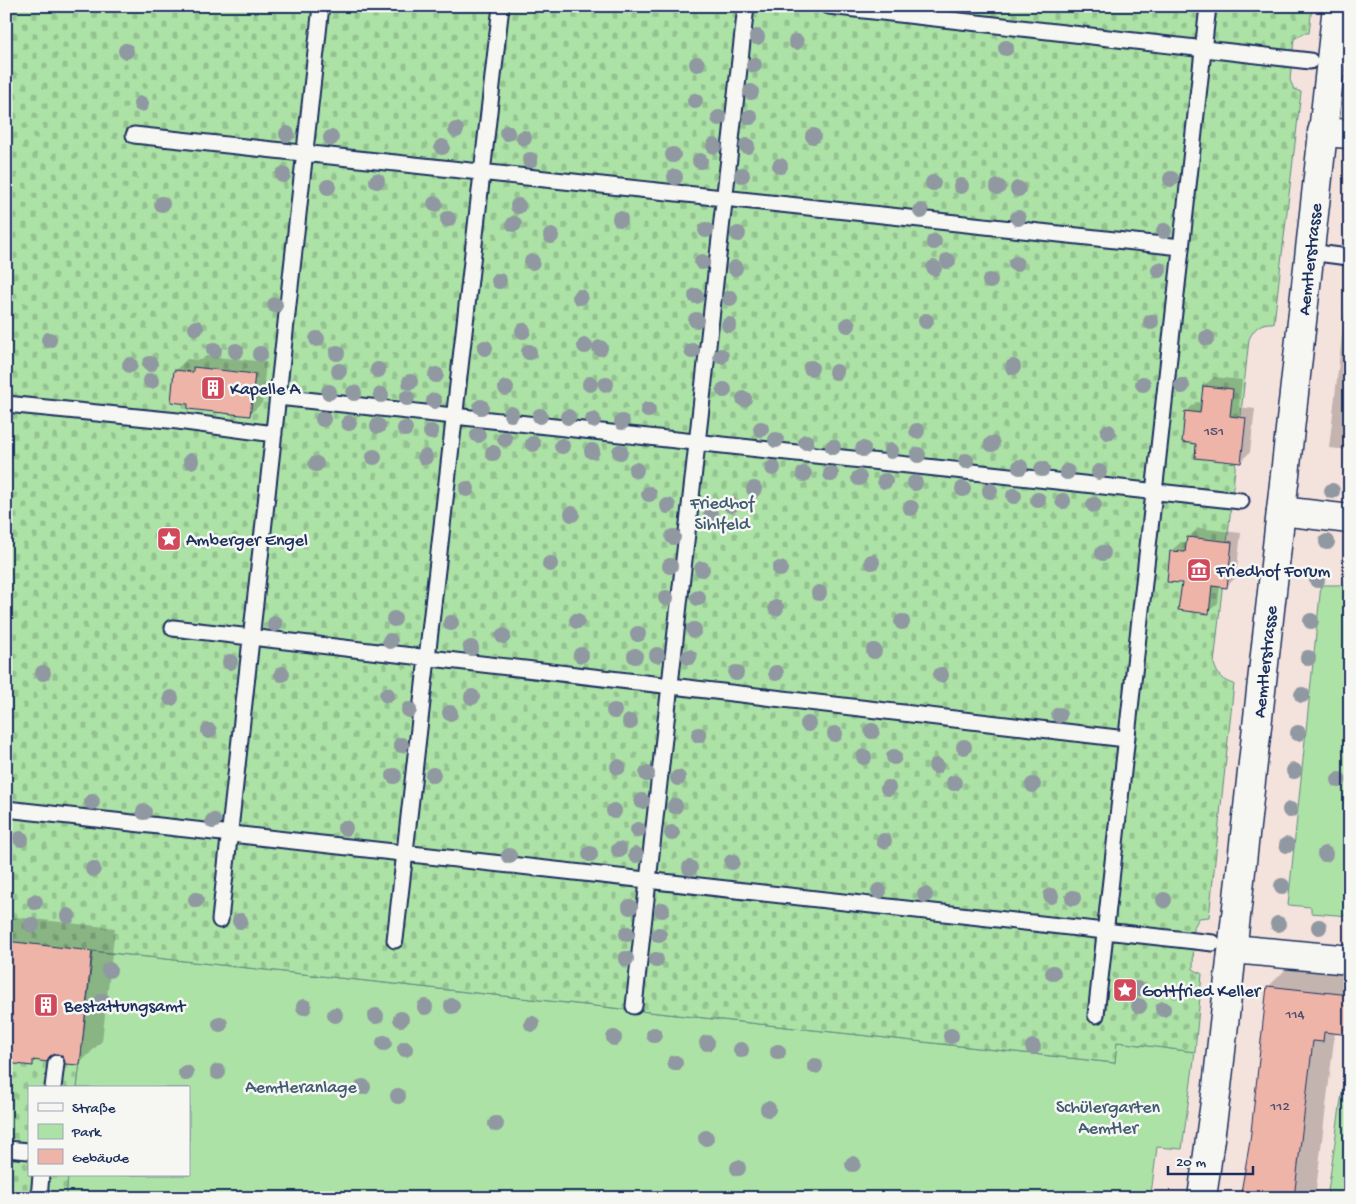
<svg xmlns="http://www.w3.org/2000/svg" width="1356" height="1204" viewBox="0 0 1356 1204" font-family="'Gochi Hand',sans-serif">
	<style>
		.green { fill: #ace2a5; stroke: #648882 }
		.cemetery { fill: url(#cemetery-stones); stroke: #648882 }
		.shadow { fill: #0003 }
		.building { fill: #eeb4a8; stroke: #1b2f5e }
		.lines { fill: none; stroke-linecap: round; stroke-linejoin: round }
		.lane-casing { stroke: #1b2f5e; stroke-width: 19 }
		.street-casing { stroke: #1b2f5e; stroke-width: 31 }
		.secondary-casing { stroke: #1b2f5e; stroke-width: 31 }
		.lane { stroke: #f6f6f2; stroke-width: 15 }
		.street { stroke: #f6f6f2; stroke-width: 28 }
		.secondary { stroke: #f6f6f2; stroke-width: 28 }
		.tree { fill: #9098a1 }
		.labels { text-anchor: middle; stroke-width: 5; stroke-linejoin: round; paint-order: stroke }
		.number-label { font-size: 15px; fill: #505070 }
		.street-label { font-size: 18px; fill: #1b2f5e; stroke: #f6f6f2 }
		.poi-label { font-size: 18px; fill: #1b2f5e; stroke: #f6f6f2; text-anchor: start }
		.park-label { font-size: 18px; fill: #3f5c70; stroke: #f6f6f2 }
	</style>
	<defs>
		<pattern id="cemetery-stones" width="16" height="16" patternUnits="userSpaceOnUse" patternTransform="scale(1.25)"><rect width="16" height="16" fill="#ace2a5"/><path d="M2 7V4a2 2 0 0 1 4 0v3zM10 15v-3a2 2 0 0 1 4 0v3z" fill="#93c290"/></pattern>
	</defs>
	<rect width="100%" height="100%" fill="#f4e2dc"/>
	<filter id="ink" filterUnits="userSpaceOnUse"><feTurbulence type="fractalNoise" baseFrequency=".02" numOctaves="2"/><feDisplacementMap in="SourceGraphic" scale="10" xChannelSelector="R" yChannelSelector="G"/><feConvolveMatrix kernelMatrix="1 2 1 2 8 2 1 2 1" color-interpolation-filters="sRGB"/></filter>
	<g filter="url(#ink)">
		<path class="green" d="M1346,573H1350V916L1311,913V907L1288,905L1321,585H1345Z
			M92,951L1114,1063L1117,1042L1195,1052L1182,1149L1157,1147L1151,1194L1175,1198H66L68,1175H189V1088H77Z
			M1345,1072L1350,1073V1198H1327Z"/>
		<path class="cemetery" d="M6,6H1312L1309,33H1304L1294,39L1290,80L1294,89L1301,92L1274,323C1261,322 1255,327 1249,339L1214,664C1218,676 1222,681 1234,684L1209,917L1199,918L1194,927L1193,969L1202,974L1195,1052L1117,1042L1115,1063L93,951L77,1088H29V1175H68L66,1198H6Z"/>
		<path class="shadow" d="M1350,266V450L1329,448Z
			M206,356L266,362L262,403L250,414L190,403L175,371L187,359L201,360Z
			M1214,377L1242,380L1239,407L1255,409L1250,452L1240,462L1197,443L1186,412L1196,402L1202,403L1204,386Z
			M1198,528L1241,533L1236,577L1227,586H1220L1218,603L1208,612L1183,582L1171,551L1181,542H1187L1188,538Z
			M6,916L115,928L102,1041L79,1064L57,1052L46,1060L38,1059L32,1064L6,1062Z
			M1292,963L1350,968V1034L1335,1032L1315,1198H1242L1251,1141L1268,987Z"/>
		<path class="building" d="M193,367L255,374L250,416L188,409V404L171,402L174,370L193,372Z
			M1203,386L1233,389L1230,416L1246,418L1241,463L1195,458L1196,444L1182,442L1185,411L1200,413Z
			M1187,537L1232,542L1227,588L1212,586L1209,614L1178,610L1182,583L1167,582L1170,551L1185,552Z
			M6,941L92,951L80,1065L65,1064L62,1056L57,1054L49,1057L47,1062L33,1060V1066L6,1063Z
			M1267,986L1350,995V1035L1324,1032L1323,1042L1313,1041L1294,1198H1240L1250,1141Z"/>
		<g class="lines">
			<defs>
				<path id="lane" d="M829,6L1310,61
					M134,135L1181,247
					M1309,252L1348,257
					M278,397L1241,501
					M6,404L178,421L274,434
					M173,628L1126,739
					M6,809L1213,943
					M220,920L321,6
					M395,940L501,6
					M634,1006L746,6
					M1096,1015L1208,6
					M53,1088L56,1063
					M6,1149L29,1151
					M39,1198L41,1175"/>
				<path id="street" d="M1322,132L1350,134
					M1281,511L1350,519
					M1233,949L1350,960"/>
				<g id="secondary">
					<path id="s1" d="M1202,1198L1217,1087L1337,6"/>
				</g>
			</defs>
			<use href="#lane" class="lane-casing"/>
			<use href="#street" class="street-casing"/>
			<use href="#secondary" class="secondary-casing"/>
			<use href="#lane" class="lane"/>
			<use href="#street" class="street"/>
			<use href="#secondary" class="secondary"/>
		</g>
		<g class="tree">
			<circle cx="757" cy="37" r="8"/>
			<circle cx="796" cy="42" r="8"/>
			<circle cx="1006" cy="48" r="8"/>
			<circle cx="126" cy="51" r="8"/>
			<circle cx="697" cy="64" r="8"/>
			<circle cx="754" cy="65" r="8"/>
			<circle cx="751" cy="92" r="8"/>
			<circle cx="695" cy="101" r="8"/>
			<circle cx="141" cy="104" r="8"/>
			<circle cx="750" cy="117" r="8"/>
			<circle cx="719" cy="118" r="8"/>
			<circle cx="456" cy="130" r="8"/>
			<circle cx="507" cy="133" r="8"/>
			<circle cx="287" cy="134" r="8"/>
			<circle cx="813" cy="136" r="8"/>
			<circle cx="331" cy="138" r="8"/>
			<circle cx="524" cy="138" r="8"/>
			<circle cx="714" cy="146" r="8"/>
			<circle cx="747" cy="146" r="8"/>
			<circle cx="442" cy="147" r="8"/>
			<circle cx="673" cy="155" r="8"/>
			<circle cx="530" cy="160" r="8"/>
			<circle cx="700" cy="161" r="8"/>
			<circle cx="780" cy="166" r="8"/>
			<circle cx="283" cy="175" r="8"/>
			<circle cx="742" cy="175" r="8"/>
			<circle cx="675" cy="177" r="8"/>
			<circle cx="1171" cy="179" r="8"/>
			<circle cx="377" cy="181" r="8"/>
			<circle cx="933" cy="183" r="8"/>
			<circle cx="961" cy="186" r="8"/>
			<circle cx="328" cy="187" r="8"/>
			<circle cx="998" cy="187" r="8"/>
			<circle cx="1018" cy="189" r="8"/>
			<circle cx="162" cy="204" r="8"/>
			<circle cx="435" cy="204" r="8"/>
			<circle cx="518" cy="206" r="8"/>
			<circle cx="921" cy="211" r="8"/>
			<circle cx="1018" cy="218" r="8"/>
			<circle cx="448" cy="219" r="8"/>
			<circle cx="620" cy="219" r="8"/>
			<circle cx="514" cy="224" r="8"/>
			<circle cx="706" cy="230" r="8"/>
			<circle cx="1164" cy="231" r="8"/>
			<circle cx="738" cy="234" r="8"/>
			<circle cx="551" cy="236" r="8"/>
			<circle cx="934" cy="242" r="8"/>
			<circle cx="948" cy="261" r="8"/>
			<circle cx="532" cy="262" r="8"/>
			<circle cx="702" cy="262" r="8"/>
			<circle cx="1016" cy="264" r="8"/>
			<circle cx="735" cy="268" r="8"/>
			<circle cx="934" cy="268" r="8"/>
			<circle cx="1159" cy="270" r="8"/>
			<circle cx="499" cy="281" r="8"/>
			<circle cx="990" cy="281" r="8"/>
			<circle cx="696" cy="296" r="8"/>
			<circle cx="580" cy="297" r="8"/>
			<circle cx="730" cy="298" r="8"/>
			<circle cx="275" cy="305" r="8"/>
			<circle cx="696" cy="320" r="8"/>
			<circle cx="926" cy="321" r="8"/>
			<circle cx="1151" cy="322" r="8"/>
			<circle cx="729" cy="325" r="8"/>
			<circle cx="848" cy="325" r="8"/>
			<circle cx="196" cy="328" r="8"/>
			<circle cx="523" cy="331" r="8"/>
			<circle cx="1207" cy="338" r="8"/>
			<circle cx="317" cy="339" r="8"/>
			<circle cx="49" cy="340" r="8"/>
			<circle cx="585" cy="346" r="8"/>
			<circle cx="485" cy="348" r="8"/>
			<circle cx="600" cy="348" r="8"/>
			<circle cx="214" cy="350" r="8"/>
			<circle cx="236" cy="351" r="8"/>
			<circle cx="692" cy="351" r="8"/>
			<circle cx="529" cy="352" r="8"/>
			<circle cx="337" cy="353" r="8"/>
			<circle cx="260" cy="354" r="8"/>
			<circle cx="721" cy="356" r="8"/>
			<circle cx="150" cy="364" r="8"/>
			<circle cx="130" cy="365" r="8"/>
			<circle cx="1013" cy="367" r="8"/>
			<circle cx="811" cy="368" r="8"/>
			<circle cx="378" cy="370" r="8"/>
			<circle cx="339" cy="371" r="8"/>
			<circle cx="836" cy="372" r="8"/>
			<circle cx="436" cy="375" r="8"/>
			<circle cx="151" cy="381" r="8"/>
			<circle cx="410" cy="382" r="8"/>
			<circle cx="590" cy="384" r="8"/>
			<circle cx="606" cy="384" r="8"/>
			<circle cx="1143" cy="384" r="8"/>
			<circle cx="1182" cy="386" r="8"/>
			<circle cx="506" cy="388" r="8"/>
			<circle cx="724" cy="390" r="8"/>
			<circle cx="329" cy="392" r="8"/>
			<circle cx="354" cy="393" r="8"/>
			<circle cx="381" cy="395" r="8"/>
			<circle cx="407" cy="398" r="8"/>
			<circle cx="744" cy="399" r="8"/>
			<circle cx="434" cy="401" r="8"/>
			<circle cx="481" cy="407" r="8"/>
			<circle cx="648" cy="410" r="8"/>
			<circle cx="511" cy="414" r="8"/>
			<circle cx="540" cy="416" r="8"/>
			<circle cx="568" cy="417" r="8"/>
			<circle cx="323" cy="419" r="8"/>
			<circle cx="593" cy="420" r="8"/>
			<circle cx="622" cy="422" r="8"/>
			<circle cx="349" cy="423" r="8"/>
			<circle cx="378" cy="426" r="8"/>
			<circle cx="405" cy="429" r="8"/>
			<circle cx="761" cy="429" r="8"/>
			<circle cx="917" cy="431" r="8"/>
			<circle cx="431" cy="432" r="8"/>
			<circle cx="1108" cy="432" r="8"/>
			<circle cx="478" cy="435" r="8"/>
			<circle cx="505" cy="439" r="8"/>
			<circle cx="776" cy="440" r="8"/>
			<circle cx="806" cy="442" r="8"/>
			<circle cx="533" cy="444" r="8"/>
			<circle cx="992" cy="444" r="8"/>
			<circle cx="562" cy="446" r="8"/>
			<circle cx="833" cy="447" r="8"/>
			<circle cx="863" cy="449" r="8"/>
			<circle cx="592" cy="451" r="8"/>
			<circle cx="891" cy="451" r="8"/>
			<circle cx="620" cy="452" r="8"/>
			<circle cx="493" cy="453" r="8"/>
			<circle cx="918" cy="455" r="8"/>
			<circle cx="374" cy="457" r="8"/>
			<circle cx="425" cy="457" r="8"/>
			<circle cx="191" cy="461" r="8"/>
			<circle cx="966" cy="461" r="8"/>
			<circle cx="316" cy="464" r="8"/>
			<circle cx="1020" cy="467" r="8"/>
			<circle cx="773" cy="468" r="8"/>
			<circle cx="1042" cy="469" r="8"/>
			<circle cx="636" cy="470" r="8"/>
			<circle cx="1067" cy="472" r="8"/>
			<circle cx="1099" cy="472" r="8"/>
			<circle cx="804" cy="474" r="8"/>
			<circle cx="831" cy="474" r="8"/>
			<circle cx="859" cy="478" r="8"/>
			<circle cx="885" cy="481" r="8"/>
			<circle cx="915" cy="483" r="8"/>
			<circle cx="467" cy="489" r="8"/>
			<circle cx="754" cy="489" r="8"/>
			<circle cx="963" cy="489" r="8"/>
			<circle cx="990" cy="491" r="8"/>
			<circle cx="1332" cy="491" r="8"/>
			<circle cx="649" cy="494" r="8"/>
			<circle cx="1014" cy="496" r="8"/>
			<circle cx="1038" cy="500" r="8"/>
			<circle cx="1063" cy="501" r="8"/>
			<circle cx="731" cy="505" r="8"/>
			<circle cx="1094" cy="505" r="8"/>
			<circle cx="668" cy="506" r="8"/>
			<circle cx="911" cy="508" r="8"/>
			<circle cx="572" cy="514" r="8"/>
			<circle cx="711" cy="516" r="8"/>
			<circle cx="673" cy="537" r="8"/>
			<circle cx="1327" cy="542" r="8"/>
			<circle cx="1103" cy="553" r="8"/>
			<circle cx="872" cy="562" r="8"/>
			<circle cx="550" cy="564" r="8"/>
			<circle cx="670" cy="566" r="8"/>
			<circle cx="702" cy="569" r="8"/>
			<circle cx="780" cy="569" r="8"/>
			<circle cx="1317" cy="580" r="8"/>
			<circle cx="819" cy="593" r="8"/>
			<circle cx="666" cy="598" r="8"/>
			<circle cx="698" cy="598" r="8"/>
			<circle cx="776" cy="608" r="8"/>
			<circle cx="394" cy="619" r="8"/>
			<circle cx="577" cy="621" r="8"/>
			<circle cx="1311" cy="621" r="8"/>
			<circle cx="902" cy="622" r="8"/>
			<circle cx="451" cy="623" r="8"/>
			<circle cx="275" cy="624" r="8"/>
			<circle cx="694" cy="630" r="8"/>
			<circle cx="638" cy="634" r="8"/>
			<circle cx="503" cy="636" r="8"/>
			<circle cx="390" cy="641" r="8"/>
			<circle cx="471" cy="648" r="8"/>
			<circle cx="874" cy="651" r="8"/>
			<circle cx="581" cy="655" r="8"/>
			<circle cx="657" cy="655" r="8"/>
			<circle cx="635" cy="656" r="8"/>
			<circle cx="689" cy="657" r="8"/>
			<circle cx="1308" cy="658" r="8"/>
			<circle cx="230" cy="662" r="8"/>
			<circle cx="43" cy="673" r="8"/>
			<circle cx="736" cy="673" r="8"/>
			<circle cx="776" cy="673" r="8"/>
			<circle cx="282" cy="674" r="8"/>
			<circle cx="941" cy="675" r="8"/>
			<circle cx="387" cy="695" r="8"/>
			<circle cx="1302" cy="695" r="8"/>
			<circle cx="472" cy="697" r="8"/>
			<circle cx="171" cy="698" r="8"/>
			<circle cx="409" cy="710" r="8"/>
			<circle cx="614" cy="711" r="8"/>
			<circle cx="450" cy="713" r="8"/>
			<circle cx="1059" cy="715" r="8"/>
			<circle cx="630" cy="722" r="8"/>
			<circle cx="808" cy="724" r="8"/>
			<circle cx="209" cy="731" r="8"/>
			<circle cx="872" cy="731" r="8"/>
			<circle cx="1298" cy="733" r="8"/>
			<circle cx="835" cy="734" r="8"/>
			<circle cx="699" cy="735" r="8"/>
			<circle cx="401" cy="745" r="8"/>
			<circle cx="964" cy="747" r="8"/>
			<circle cx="864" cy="757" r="8"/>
			<circle cx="894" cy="757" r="8"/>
			<circle cx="936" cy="766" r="8"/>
			<circle cx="618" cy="767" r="8"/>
			<circle cx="1294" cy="771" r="8"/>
			<circle cx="647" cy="774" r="8"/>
			<circle cx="433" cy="775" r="8"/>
			<circle cx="394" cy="776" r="8"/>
			<circle cx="678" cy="778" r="8"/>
			<circle cx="1339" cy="780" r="8"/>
			<circle cx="954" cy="783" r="8"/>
			<circle cx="1033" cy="785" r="8"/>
			<circle cx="888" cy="788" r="8"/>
			<circle cx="642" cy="801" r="8"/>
			<circle cx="92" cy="802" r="8"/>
			<circle cx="675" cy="806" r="8"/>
			<circle cx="1290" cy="810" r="8"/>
			<circle cx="614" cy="811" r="8"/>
			<circle cx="144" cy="812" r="8"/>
			<circle cx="213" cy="821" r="8"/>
			<circle cx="345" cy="828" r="8"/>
			<circle cx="638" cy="830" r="8"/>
			<circle cx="672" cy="833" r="8"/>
			<circle cx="21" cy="839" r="8"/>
			<circle cx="884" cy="841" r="8"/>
			<circle cx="1287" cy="845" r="8"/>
			<circle cx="619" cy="850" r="8"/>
			<circle cx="590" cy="854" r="8"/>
			<circle cx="1325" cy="854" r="8"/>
			<circle cx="636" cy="855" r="8"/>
			<circle cx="509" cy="856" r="8"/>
			<circle cx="732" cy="862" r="8"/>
			<circle cx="690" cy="868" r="8"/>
			<circle cx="93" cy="869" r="8"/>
			<circle cx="1282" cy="886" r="8"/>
			<circle cx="879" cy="891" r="8"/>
			<circle cx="925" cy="895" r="8"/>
			<circle cx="1051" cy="896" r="8"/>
			<circle cx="1073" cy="898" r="8"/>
			<circle cx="196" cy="900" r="8"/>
			<circle cx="1164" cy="900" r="8"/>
			<circle cx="35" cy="902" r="8"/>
			<circle cx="630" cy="907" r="8"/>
			<circle cx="662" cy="910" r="8"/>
			<circle cx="68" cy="916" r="8"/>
			<circle cx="240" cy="921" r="8"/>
			<circle cx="1278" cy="924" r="8"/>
			<circle cx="32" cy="925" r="8"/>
			<circle cx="1319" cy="927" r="8"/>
			<circle cx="627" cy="934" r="8"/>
			<circle cx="659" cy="935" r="8"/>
			<circle cx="626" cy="959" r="8"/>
			<circle cx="656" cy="960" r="8"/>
			<circle cx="109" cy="970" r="8"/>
			<circle cx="1053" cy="973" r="8"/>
			<circle cx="1137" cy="989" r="8"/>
			<circle cx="103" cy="1001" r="8"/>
			<circle cx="452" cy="1006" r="8"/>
			<circle cx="1139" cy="1006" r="8"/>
			<circle cx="304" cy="1007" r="8"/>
			<circle cx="425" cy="1007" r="8"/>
			<circle cx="1163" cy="1009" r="8"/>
			<circle cx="335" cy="1015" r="8"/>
			<circle cx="376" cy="1016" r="8"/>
			<circle cx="401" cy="1019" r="8"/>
			<circle cx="220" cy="1024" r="8"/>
			<circle cx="532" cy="1024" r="8"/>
			<circle cx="654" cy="1035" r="8"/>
			<circle cx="951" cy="1036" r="8"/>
			<circle cx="614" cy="1038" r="8"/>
			<circle cx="384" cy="1043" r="8"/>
			<circle cx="707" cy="1043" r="8"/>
			<circle cx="1033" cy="1047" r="8"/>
			<circle cx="405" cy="1049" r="8"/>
			<circle cx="741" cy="1050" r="8"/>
			<circle cx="778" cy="1052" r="8"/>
			<circle cx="675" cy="1063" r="8"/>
			<circle cx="815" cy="1066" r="8"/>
			<circle cx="218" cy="1072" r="8"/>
			<circle cx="186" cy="1073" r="8"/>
			<circle cx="363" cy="1087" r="8"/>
			<circle cx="398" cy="1096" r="8"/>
			<circle cx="768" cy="1109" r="8"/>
			<circle cx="496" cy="1124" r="8"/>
			<circle cx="706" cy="1138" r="8"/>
			<circle cx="853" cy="1164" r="8"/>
			<circle cx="738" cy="1168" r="8"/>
		</g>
	</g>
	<defs>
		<symbol id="building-square" viewBox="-11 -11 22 22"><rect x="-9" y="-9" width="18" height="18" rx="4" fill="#d1495b" stroke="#f6f6f2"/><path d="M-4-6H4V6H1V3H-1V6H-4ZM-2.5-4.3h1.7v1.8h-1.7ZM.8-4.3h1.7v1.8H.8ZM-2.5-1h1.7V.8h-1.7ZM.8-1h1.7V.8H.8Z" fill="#fff"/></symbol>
		<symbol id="sight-square" viewBox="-11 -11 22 22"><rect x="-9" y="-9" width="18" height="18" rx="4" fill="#d1495b" stroke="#f6f6f2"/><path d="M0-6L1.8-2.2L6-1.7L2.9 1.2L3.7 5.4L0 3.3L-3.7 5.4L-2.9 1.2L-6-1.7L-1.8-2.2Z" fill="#fff"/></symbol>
		<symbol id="museum-square" viewBox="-11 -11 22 22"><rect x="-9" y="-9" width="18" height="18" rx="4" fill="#d1495b" stroke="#f6f6f2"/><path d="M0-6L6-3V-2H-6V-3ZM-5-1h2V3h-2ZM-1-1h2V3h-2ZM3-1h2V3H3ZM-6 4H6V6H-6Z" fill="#fff"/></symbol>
	</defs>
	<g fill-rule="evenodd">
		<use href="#building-square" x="199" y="374" width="28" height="28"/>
		<use href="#sight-square" x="155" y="525" width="28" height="28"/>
		<use href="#museum-square" x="1185" y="556" width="28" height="28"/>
		<use href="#sight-square" x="1111" y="976" width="28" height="28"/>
		<use href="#building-square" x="32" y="991" width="28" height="28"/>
	</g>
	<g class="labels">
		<g class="number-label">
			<text x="1214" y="435">151</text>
			<text x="1295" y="1018">114</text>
			<text x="1280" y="1110">112</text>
		</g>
		<g class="street-label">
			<text dy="6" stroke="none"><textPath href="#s1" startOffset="945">Aemtlerstrasse</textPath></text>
			<text dy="6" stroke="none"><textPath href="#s1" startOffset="540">Aemtlerstrasse</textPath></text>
		</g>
		<g class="poi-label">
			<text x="230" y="394">Kapelle A</text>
			<text x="186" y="545">Amberger Engel</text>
			<text x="1216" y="576">Friedhof Forum</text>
			<text x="1142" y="996">Gottfried Keller</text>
			<text x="64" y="1011">Bestattungsamt</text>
		</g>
		<g class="park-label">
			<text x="722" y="508">Friedhof<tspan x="722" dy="21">Sihlfeld</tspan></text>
			<text x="301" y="1092">Aemtleranlage</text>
			<text x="1108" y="1112">Schülergarten<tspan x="1108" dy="21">Aemtler</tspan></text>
		</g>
	</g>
	<rect width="1356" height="1204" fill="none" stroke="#f6f6f2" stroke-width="25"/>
	<rect x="12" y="12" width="1331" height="1179" fill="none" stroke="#1b2f5e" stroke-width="2" filter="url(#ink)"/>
	<rect x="28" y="1086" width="162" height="90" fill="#f6f6f2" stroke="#9ea6b7"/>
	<rect x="38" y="1103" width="25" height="8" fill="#f6f6f2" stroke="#9ea6b7"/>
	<text x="72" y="1112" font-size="15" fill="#1b2f5e">Straße</text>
	<rect x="38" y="1124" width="25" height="15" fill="#ace2a5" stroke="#9ea6b7"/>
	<text x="72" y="1136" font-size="15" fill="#1b2f5e">Park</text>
	<rect x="38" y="1149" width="25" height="15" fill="#eeb4a8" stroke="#9ea6b7"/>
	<text x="72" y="1162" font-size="15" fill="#1b2f5e">Gebäude</text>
	<path d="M1168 1166v8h85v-8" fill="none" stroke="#1b2f5e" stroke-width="2.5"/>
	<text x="1176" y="1166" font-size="15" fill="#1b2f5e" stroke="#f6f6f2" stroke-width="4" paint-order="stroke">20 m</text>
</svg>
